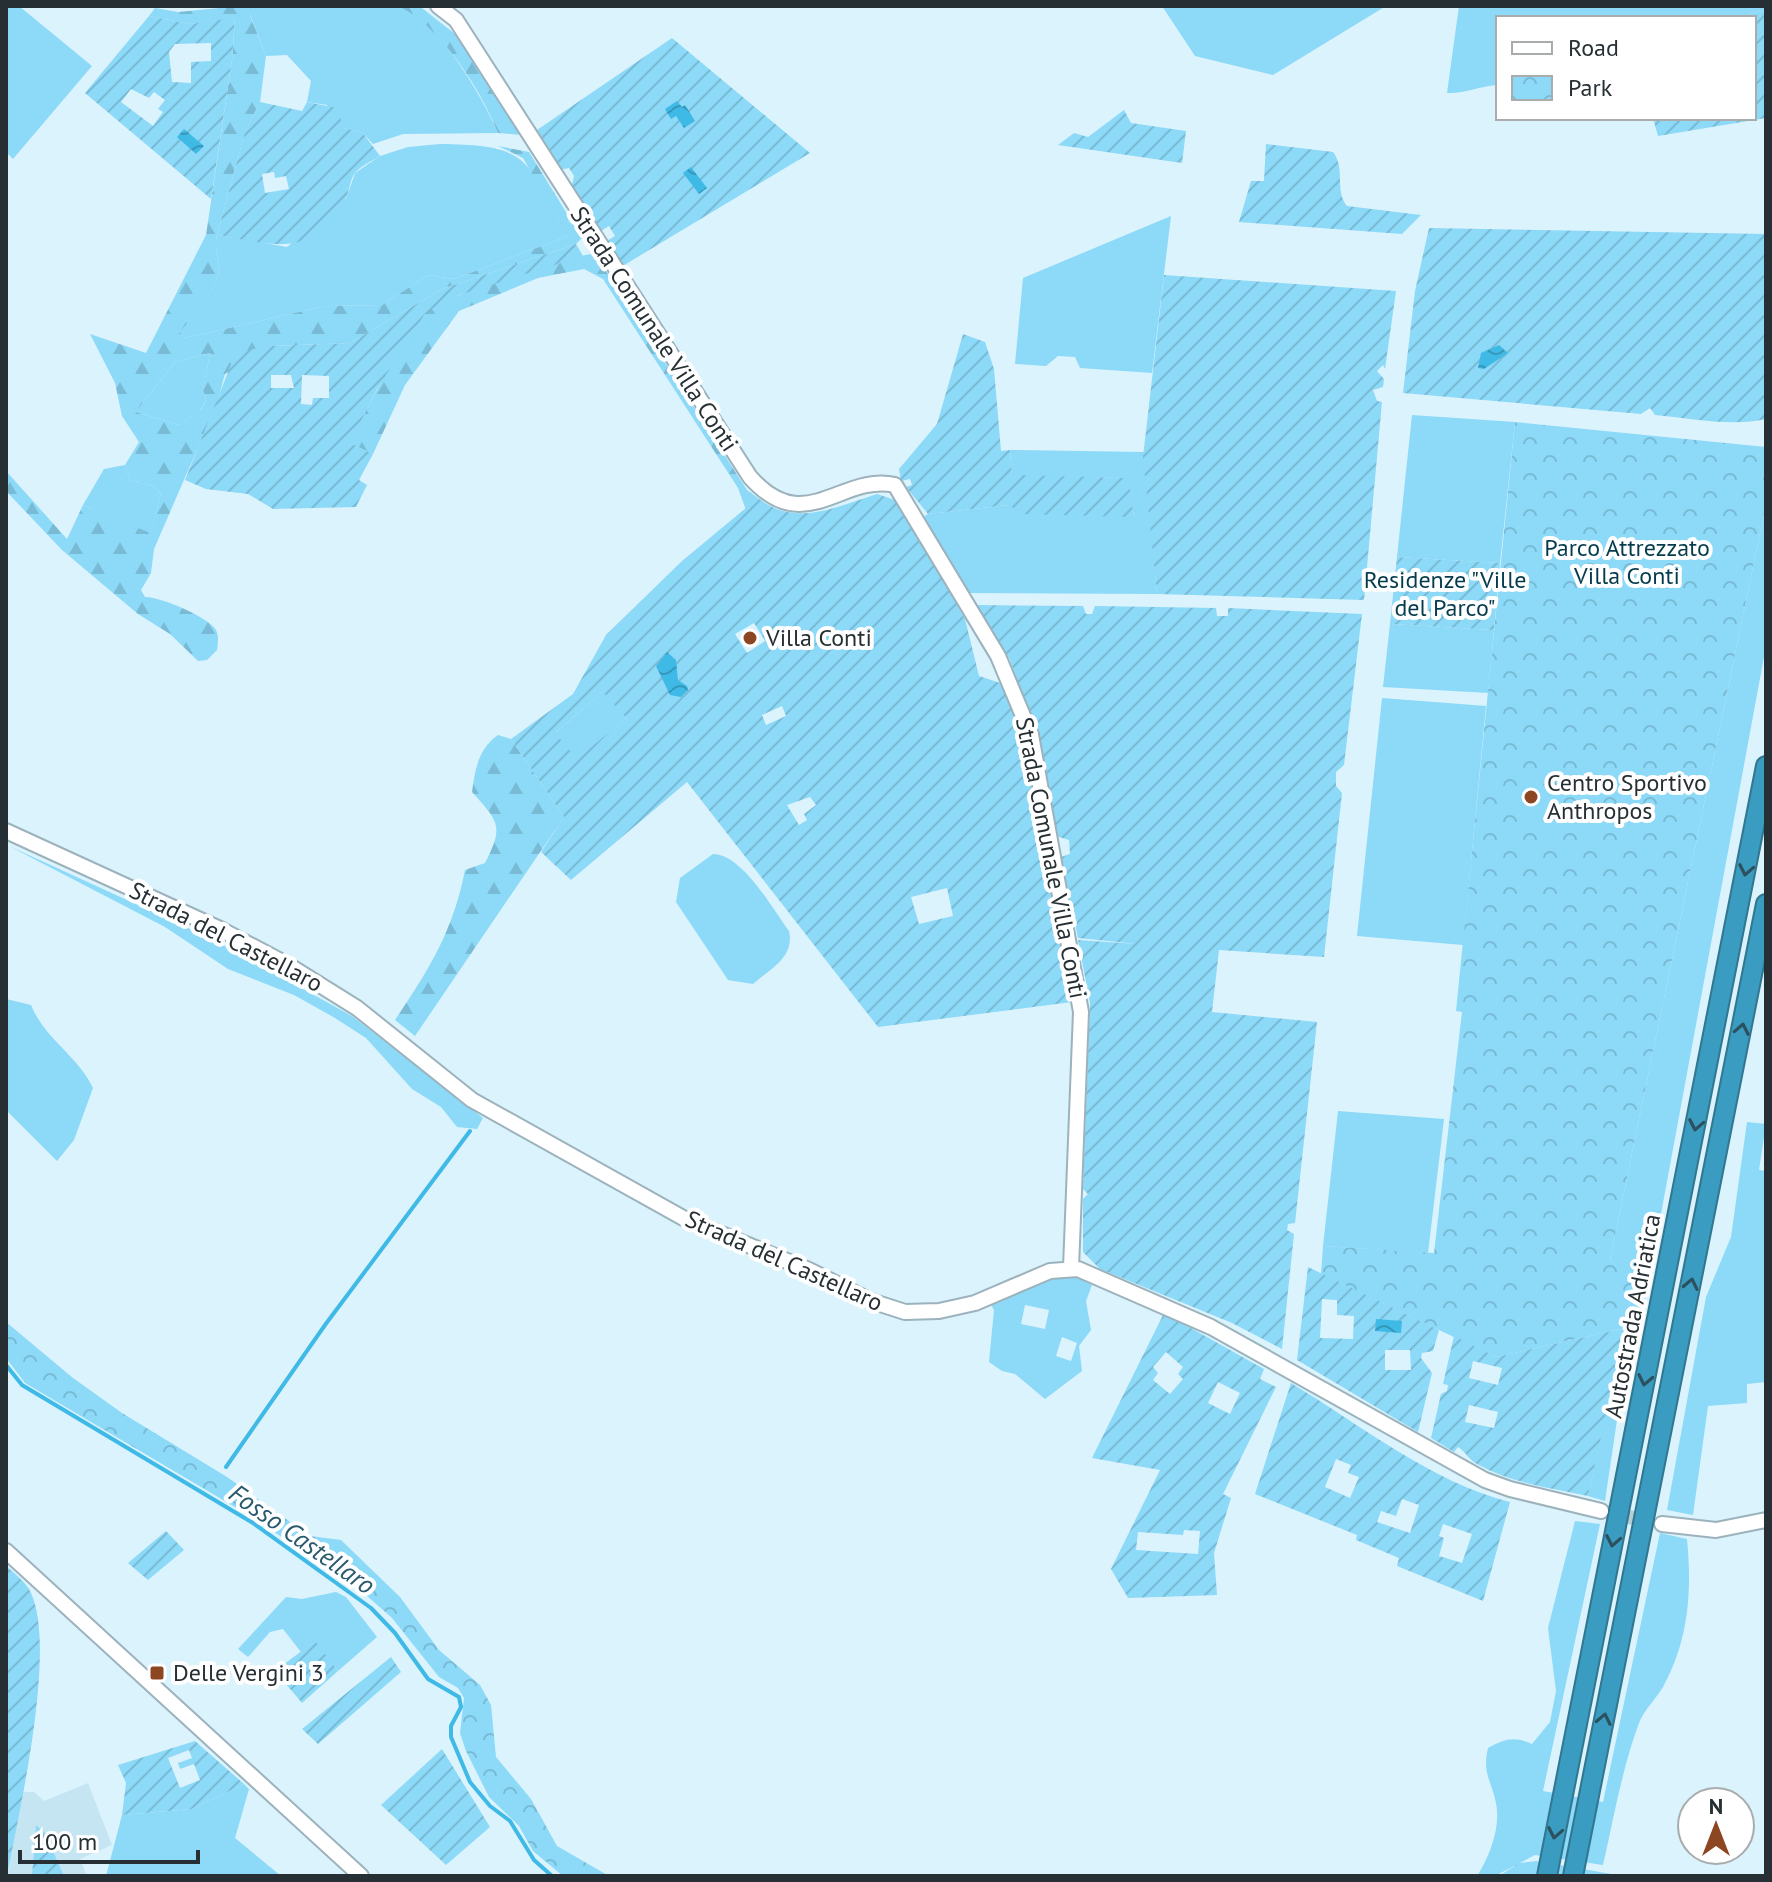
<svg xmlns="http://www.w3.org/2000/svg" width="1772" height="1882" viewBox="0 0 1772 1882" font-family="'PT Sans',sans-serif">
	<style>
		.built { fill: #c6e5f3 }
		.grass { fill: #8cd9f8; fill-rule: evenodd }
		.forest { fill: url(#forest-firs); fill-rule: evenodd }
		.park { fill: url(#park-crowns) }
		.garden { fill: url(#garden-furrows); fill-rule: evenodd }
		.water { fill: url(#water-waves) }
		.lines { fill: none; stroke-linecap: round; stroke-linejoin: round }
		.stream { stroke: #3fbae6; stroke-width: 4 }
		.secondary-tunnel { stroke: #b7ccd5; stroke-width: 14; stroke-dasharray: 14 7; stroke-linecap: butt }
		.secondary-casing { stroke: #9cb2bc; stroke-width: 18 }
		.highway-casing { stroke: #32768f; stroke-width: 22 }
		.secondary { stroke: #fff; stroke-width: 14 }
		.highway { stroke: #399cc0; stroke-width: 18 }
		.oneway { stroke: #2c505d }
		.poi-dot { fill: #8c4621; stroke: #fff; stroke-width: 3 }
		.labels { text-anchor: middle; stroke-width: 8; stroke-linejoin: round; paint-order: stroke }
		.street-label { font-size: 24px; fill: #262f33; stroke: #fff }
		.park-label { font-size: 24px; fill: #043c4e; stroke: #fff }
		.poi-label { font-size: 24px; fill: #262f33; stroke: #fff; text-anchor: start }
		.water-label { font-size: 26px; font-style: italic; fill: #295a6d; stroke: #fff }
	</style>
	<defs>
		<pattern id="forest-firs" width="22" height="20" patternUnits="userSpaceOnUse" patternTransform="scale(2)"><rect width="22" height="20" fill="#8cd9f8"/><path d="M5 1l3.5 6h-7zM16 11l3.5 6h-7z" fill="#79bbd5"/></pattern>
		<pattern id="park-crowns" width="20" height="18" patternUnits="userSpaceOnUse" patternTransform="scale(2)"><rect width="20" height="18" fill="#8cd9f8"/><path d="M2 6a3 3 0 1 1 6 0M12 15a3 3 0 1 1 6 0" fill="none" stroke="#79bbd5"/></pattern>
		<pattern id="garden-furrows" width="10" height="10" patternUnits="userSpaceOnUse" patternTransform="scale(2)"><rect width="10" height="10" fill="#8cd9f8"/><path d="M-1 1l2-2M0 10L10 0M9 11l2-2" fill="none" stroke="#79bbd5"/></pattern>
		<pattern id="water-waves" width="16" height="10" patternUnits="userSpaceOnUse" patternTransform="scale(2)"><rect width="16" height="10" fill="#3fbae6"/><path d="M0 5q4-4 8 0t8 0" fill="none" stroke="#3598bb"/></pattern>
	</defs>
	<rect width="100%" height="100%" fill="#dbf3fd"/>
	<path class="built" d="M88,1783L112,1845L80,1859L87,1876H7L22,1792H34L44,1801Z"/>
	<path class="grass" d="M6,6H19L92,66L13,159L6,152Z
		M274,6C314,6 358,0 397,6C433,11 485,101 498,133L403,134L373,144L363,133L343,128L327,105L307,102L311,81L287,55L266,56L250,14Z
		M1162,6H1386L1273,75L1195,56Z
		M1459,6H1766V10L1732,18H1498V85C1479,86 1464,94 1447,93Z
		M440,144C534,145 524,160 568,236L454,279L428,275L382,305L325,306L185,338L180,332C193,315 219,290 219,266C218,254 214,247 217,235L287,247L346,199L355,173L380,156L408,147Z
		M1171,216L1152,373L1080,368L1075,357L1058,356L1046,366L1015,364L1023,278Z
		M210,353L203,390L206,400L200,411L179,425L136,412L175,362Z
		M1412,415L1515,422L1500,563L1397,557Z
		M1010,450L1144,452L1157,594L966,593L923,517L928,514L1009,505L1134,516L1127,478L1012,476Z
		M125,465L130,480L154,486L161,494L150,534L83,505L104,469Z
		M1766,504V646L1639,1333L1626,1359L1605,1501L1588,1496L1633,1285L1610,1260Z
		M1390,624L1494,630L1488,693L1383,687Z
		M604,691L626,718L577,760L554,734Z
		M1382,698L1486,706L1463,945L1357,936Z
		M9,846L212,939L352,1016L483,1118L477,1129L457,1127L441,1107L412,1089L366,1038L335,1018L294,995L228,969L165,927Z
		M713,854C742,854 772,908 789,931C795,957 770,969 753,984L728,980L676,902L680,878Z
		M6,999L31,1005C44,1038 78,1056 93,1088L74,1140L57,1161L6,1110Z
		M1338,1111L1444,1119L1428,1253L1323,1246Z
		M1747,1122L1766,1124L1759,1170L1766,1171V1382L1747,1384V1403L1708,1406L1693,1515L1667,1510L1706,1297L1731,1237Z
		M1071,1275L1092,1285L1086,1301L1091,1330L1079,1346L1082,1371L1045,1399L1015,1374L1002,1371L989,1362L994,1310L990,1303L1052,1278ZM1025,1305L1049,1310L1045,1329L1021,1324ZM1062,1337L1077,1343L1071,1361L1056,1356Z
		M1575,1521L1600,1524L1543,1791L1603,1802L1660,1533L1687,1539C1692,1591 1689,1640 1663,1687C1656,1699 1644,1710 1639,1723C1622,1769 1614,1817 1603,1865L1535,1855L1495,1876H1477C1490,1856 1501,1826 1496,1803C1491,1779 1482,1774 1488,1748C1505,1739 1514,1736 1532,1744L1550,1722L1556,1691L1548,1628Z
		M336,1592L346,1597L377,1637L338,1671L315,1642L301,1652L283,1629L270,1632L248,1657L238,1649L286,1597L302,1599Z
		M244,1784L249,1789L235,1838L281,1876H106L122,1815L192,1809Z"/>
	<path class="forest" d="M241,6H274L250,15L266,56L260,102L245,132L217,235C214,247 218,254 219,266C219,290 194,315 180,332L185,338L325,306L382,305L428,275L454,279L568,236L523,158L498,146L529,152L582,238L576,244L442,289L350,343L271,346L225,374L216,406L154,549L151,573L141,590L145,597C158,596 209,617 216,630C219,636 218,643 217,650L207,660L198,661L170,634L138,614L62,550L6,491V471L67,539L83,505L150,533L161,494L154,486L130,480L125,465L139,442L122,416L115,383L90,334L146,353L206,235L232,60L235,19L190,24L149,16L155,8L178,12ZM210,353L203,390L206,400L201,410L179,425L136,412L175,362Z
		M398,6L422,8L455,34L521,135L498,133C482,91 439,24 398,6Z
		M592,254L597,257L747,490L758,498L746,510L738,488L603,279L584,269L538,278L459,311L405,385L373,454L349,443C363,418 409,324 428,310C451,294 562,258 592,254Z
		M498,735L511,739L564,817L415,1036L395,1020C430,968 453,931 465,870L485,863C504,826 499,822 472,792C475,770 478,749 498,735Z"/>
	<path class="park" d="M1515,422L1766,447V504L1610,1260L1633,1284L1625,1328L1496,1357L1321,1274L1323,1246L1434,1253L1462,1012L1456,1011Z
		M6,1322L73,1378L122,1413L227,1477L310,1536L341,1540L400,1597L439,1650L480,1685L491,1705L496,1757L531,1799L557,1846L609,1876H563L533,1851L519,1826L489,1797L466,1751L460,1733L464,1698L458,1688L439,1677L392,1618L367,1596L257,1520L25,1383L6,1358Z
		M1536,1861L1623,1876H1499L1519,1863Z"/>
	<path class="garden" d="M1766,10V118L1658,136L1653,118H1754V18H1732Z
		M149,16L190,24L235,18L232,60L211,199L85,93ZM211,43V61L191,62V83L172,82L169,52L175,44ZM131,89L149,98L154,92L165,100L158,109L163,112L153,126L121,102Z
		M672,38L810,153L621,267L605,242L615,236L609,226L599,232L571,189L574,176L569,168L559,170L537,130Z
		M260,102L302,111L307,102L337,108L344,128L363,133L380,156C372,161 359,167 354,174C349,183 349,195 343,204C309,260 271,244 217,235L245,132ZM274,172L275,178L286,176L289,189L265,193L262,174Z
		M1124,110L1131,123L1186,131L1182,163L1058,145L1074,133L1088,137Z
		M1266,144L1333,152C1346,169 1334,190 1347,206L1421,215L1402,234L1239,222L1251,181H1264Z
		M1429,228L1766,234V419C1731,427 1690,418 1655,415L1650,408L1641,414L1403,393L1415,291Z
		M576,244L583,256L459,295L426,312L377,389L350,443L373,454L359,480L367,485L356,507L273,509L248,494L206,489L185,480L236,352L271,346L350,343L442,289ZM271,375H291L294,388H271ZM302,375L329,376V398H313L312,405L301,404Z
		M1164,275L1396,291L1385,369L1383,365L1377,371L1384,379L1383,387L1373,390L1377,401L1382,402L1364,600L1157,594L1143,457Z
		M963,334L985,342L994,369L1001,451L1010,450L1012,475L1128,478L1134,517L1022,514L1009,505L928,514L906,487L912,485L910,479L901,481L899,469L937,424Z
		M877,494L898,501L965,619L979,676L1003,684L1027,748L1072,1002L878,1027L687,782L571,880L541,852L564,817L511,739L573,694L606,635L682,561L758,498C795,528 836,507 877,494ZM754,623L765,641L747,653L735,634ZM603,692L626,718L577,759L555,733ZM782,706L786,716L766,725L762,715ZM810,797L816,805L804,814L807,820L799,825L787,805ZM947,888L953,916L919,924L911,897Z
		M1397,557L1500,563L1494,630L1390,624Z
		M974,605L1083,606L1086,614H1092L1095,606L1216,608L1217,616H1228V608L1362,614L1344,765L1336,772V786L1342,793L1324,957L1219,950L1212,1012L1317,1022L1295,1223L1288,1224L1287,1230L1294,1234L1282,1349L1232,1323L1100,1269L1083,1252V1199L1088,1194L1083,1189L1090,1003L1078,940L1137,944L1078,938L1061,857L1070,854L1069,840L1056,836L1036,730L1009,658Z
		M1308,1267L1439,1330L1433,1351L1422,1353L1421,1358L1432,1373L1418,1432L1297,1360ZM1322,1299L1337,1300V1315L1354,1316L1353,1339L1320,1338ZM1385,1350H1410L1411,1370H1385Z
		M1164,1313L1264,1369L1260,1379L1276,1387L1223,1494L1231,1498L1214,1553L1217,1595L1128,1598L1111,1569L1160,1470L1092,1458ZM1166,1352L1183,1367L1178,1374L1183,1379L1170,1394L1153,1380L1158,1373L1153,1367ZM1218,1382L1240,1393L1230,1414L1208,1403ZM1184,1530L1200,1531L1198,1554L1136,1550L1138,1532L1183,1535Z
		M1625,1328L1588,1496C1550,1488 1511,1483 1477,1464C1469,1460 1466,1452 1458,1447L1454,1452L1431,1438L1441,1394L1447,1391L1448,1385L1443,1384L1454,1336L1496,1357ZM1473,1361L1502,1368L1498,1385L1469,1378ZM1469,1405L1498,1412L1494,1428L1465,1422Z
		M1291,1383C1359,1424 1433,1483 1510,1502L1483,1601L1397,1566L1399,1558L1356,1540L1357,1535L1255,1494ZM1336,1459L1351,1465L1348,1473L1359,1477L1350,1498L1325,1487ZM1402,1499L1419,1505L1410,1533L1377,1522L1381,1511L1396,1516ZM1443,1524L1472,1534L1462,1563L1439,1556L1444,1538L1439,1536Z
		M166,1531L184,1550L148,1580L128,1563Z
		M6,1566C14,1573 27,1583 31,1593C57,1650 19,1812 7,1876Z
		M315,1641L338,1671L302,1703L275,1671Z
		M391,1657L401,1672L318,1744L302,1729Z
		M195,1741L244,1784L192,1809L122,1815L126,1783L118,1765ZM189,1750L192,1758L178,1763L180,1769L194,1764L200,1780L180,1788L168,1758Z
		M442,1749L490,1827L446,1865L381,1805Z
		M36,1825L45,1833L64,1876H32Z"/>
	<path class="water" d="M677,101L682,107L685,105L695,121L684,128L676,116L671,119L665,109Z
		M184,129L204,146L196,154L177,137Z
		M691,167L707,188L699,194L683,173Z
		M1499,345L1508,353L1484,369L1478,368L1481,353Z
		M667,652L676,660L678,680L687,686L688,690L681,697L670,695L656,666Z
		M1376,1319L1402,1321L1401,1333L1375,1331Z"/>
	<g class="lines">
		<path class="stream" d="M6,1365L22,1385L253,1523L371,1608L395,1633L428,1679L459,1697L461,1707L451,1726V1737L470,1782L490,1806L510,1821L534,1860L552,1876
			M226,1467L325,1325L470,1131"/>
		<path class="secondary-tunnel" d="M1601,1511L1652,1522"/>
		<defs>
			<path id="secondary" d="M438,6L456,20L750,477C805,539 841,473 895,485L998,656L1031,735L1081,1012L1071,1268
				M6,831L220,929L288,965L357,1008L472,1100L685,1219L809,1270L871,1301L905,1312L939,1311L975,1303L1050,1271L1078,1269L1211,1327L1485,1480L1510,1489L1601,1511
				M1662,1524L1716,1530L1766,1520
				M6,1551L361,1876"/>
			<path id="highway" d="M1547,1876L1766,766
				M1573,1876L1766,904"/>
		</defs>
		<use href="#secondary" class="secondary-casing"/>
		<use href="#highway" class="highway-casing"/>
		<use href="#secondary" class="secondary"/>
		<use href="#highway" class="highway"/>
	</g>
	<defs><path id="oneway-chevron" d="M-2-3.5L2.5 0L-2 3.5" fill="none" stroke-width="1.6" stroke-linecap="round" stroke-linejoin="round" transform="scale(2)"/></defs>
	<g class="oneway">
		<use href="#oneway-chevron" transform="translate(1746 870) rotate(101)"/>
		<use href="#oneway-chevron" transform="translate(1742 1029) rotate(-79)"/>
		<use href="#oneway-chevron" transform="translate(1696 1125) rotate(101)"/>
		<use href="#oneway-chevron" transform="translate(1691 1284) rotate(-78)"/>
		<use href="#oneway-chevron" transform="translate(1645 1380) rotate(102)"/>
		<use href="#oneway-chevron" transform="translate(1613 1541) rotate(101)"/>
		<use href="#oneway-chevron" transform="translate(1604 1719) rotate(-78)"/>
		<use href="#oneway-chevron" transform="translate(1555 1833) rotate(101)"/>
	</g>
	<g class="poi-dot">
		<circle cx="750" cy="638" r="8"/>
		<circle cx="1531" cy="797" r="8"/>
		<rect x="149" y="1665" width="16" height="16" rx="4"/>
	</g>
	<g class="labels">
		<g class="street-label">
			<text transform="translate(654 329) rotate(57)" y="8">Strada Comunale Villa Conti</text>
			<text transform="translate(1051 858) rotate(79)" y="8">Strada Comunale Villa Conti</text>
			<text transform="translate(226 937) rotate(27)" y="8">Strada del Castellaro</text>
			<text transform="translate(784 1261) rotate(24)" y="8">Strada del Castellaro</text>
			<text transform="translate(1633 1316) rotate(-79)" y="8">Autostrada Adriatica</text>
		</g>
		<g class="park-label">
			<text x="1627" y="556">Parco Attrezzato<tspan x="1627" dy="28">Villa Conti</tspan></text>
			<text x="1445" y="588">Residenze "Ville<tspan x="1445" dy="28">del Parco"</tspan></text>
		</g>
		<g class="poi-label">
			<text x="766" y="646">Villa Conti</text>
			<text x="1547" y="791">Centro Sportivo<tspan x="1547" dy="28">Anthropos</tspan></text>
			<text x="173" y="1681">Delle Vergini 3</text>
		</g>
		<g class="water-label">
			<text transform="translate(302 1539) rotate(35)" y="9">Fosso Castellaro</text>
		</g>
	</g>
	<rect width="1772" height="1882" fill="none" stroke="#262f33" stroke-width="16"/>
	<rect x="1496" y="16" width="260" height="104" fill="#ffffff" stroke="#a8acad" stroke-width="2"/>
	<rect x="1512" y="42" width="40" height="12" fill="#ffffff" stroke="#a8acad" stroke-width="2"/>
	<text x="1568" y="56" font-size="24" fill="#262f33">Road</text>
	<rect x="1512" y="76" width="40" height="24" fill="url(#park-crowns)" stroke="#a8acad" stroke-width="2"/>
	<text x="1568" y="96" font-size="24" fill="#262f33">Park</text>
	<g transform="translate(1716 1826)"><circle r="38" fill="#ffffff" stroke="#a8acad" stroke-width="2"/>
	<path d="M0-6L14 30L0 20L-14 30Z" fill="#8c4621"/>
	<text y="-12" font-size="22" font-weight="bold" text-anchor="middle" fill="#262f33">N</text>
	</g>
	<path d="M20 1850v12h178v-12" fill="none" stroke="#262f33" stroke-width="4"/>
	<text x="32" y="1850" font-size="24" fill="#262f33" stroke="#ffffff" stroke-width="6" paint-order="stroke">100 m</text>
</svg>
